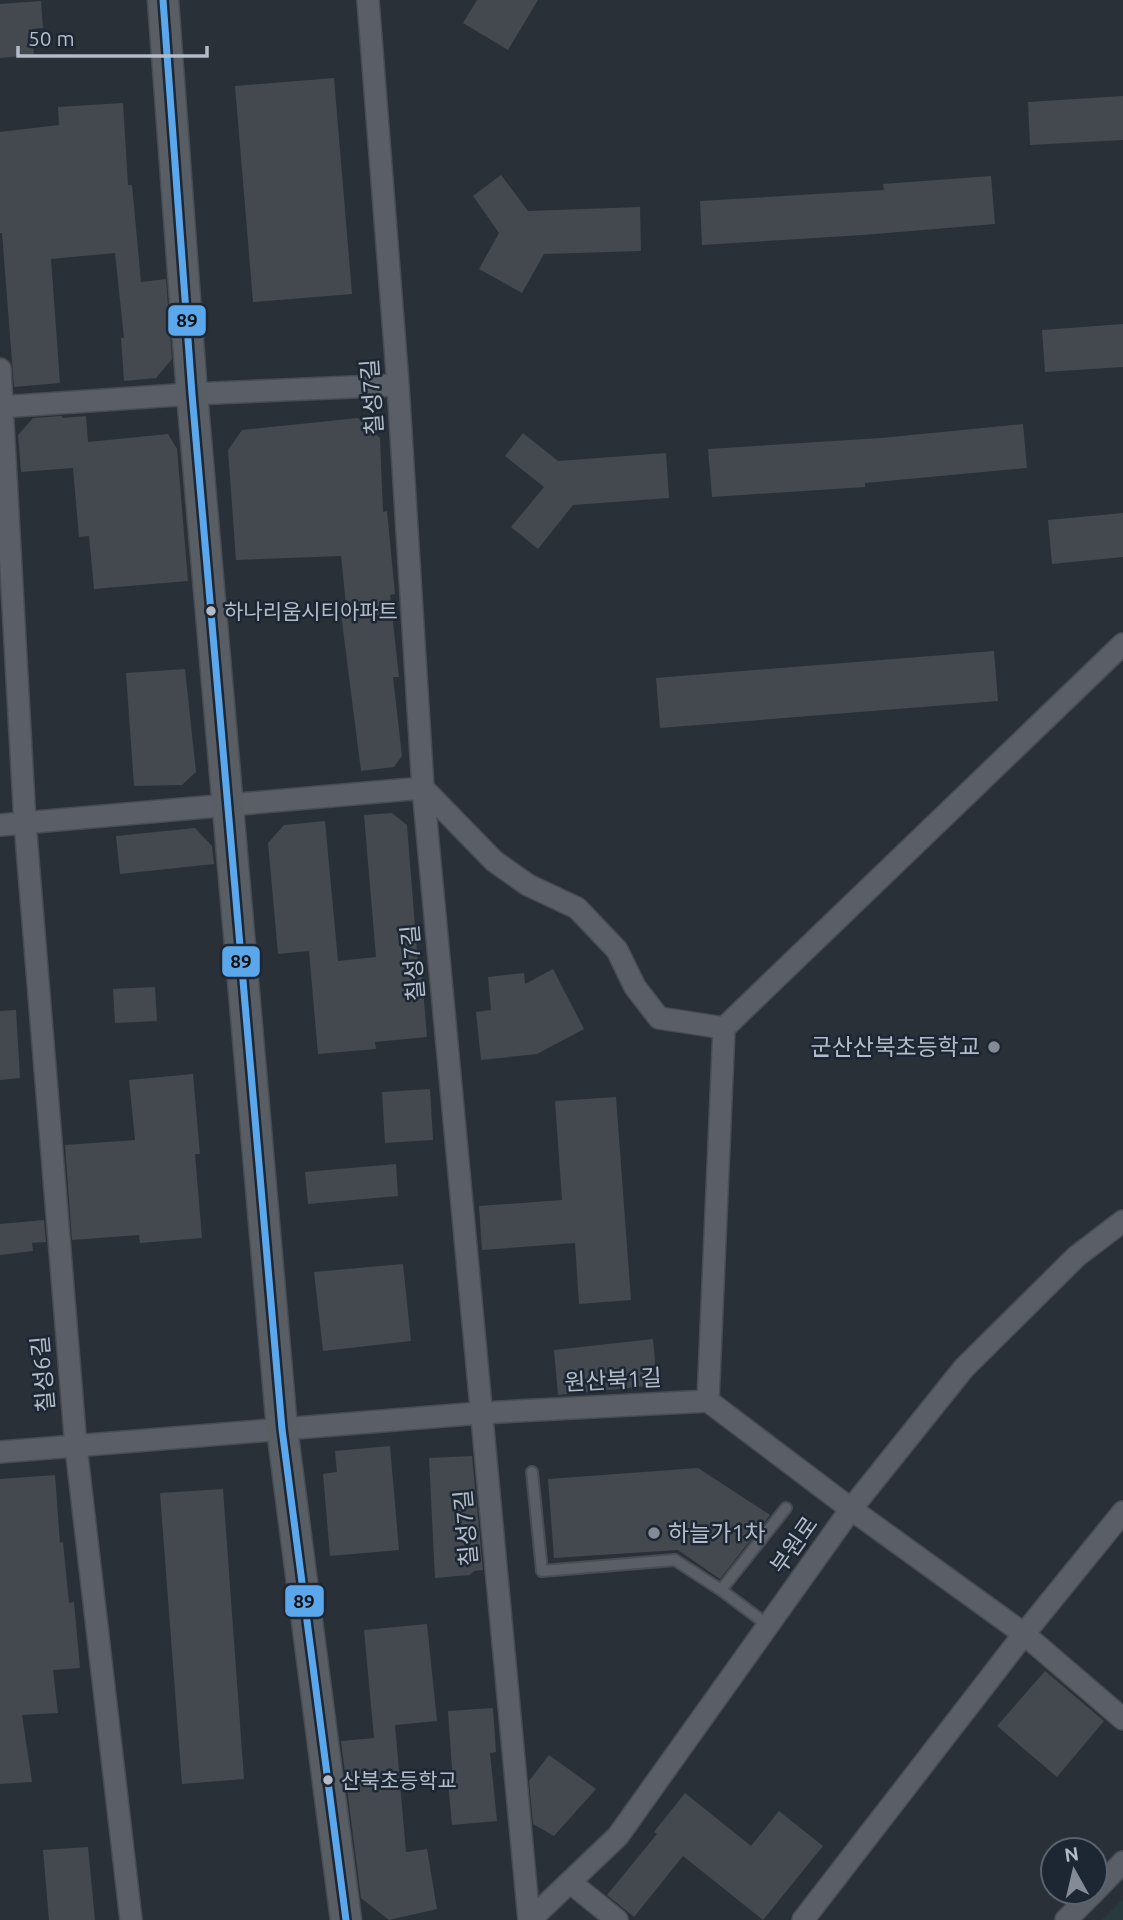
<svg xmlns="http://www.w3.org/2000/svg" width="1123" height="1920" viewBox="0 0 1123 1920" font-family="Ubuntu,'Noto Sans KR',sans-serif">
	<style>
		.green { fill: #273a3e }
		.building { fill: #444950 }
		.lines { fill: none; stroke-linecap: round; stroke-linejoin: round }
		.lane-casing { stroke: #484c53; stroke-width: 14 }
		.street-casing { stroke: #484c53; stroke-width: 24 }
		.secondary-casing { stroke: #484c53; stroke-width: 33 }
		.lane { stroke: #5a5e66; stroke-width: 10 }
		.street { stroke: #5a5e66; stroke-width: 21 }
		.secondary { stroke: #595d64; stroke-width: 30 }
		.bus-1-casing { stroke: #1d2633; stroke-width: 12 }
		.bus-1 { stroke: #5aa8eb; stroke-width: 7 }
		.bus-dot { fill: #b4bcc9; stroke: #1d2633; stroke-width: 2.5 }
		.poi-dot { fill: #848b96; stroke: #1d2633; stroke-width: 2.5 }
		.labels { text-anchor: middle; stroke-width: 5; stroke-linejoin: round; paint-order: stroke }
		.bus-label { font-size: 21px; fill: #b4bcc9; stroke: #1d2633; text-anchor: start }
		.street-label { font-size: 23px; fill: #b4bcc9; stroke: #1d2633 }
		.poi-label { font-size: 23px; fill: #b4bcc9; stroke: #1d2633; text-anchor: end }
		.line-badge { stroke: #1d2633; stroke-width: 2.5 }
		.pale-badge-label { font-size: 19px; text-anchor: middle; font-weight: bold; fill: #111 }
	</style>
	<rect width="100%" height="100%" fill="#2a3038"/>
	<path class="green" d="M1123,1899V1920H1102Z"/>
	<path class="building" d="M477,0H538L508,50L463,23Z
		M41,1L43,28L32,29L34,55L0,58V4Z
		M334,78L352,294L253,302L235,86Z
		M1123,96V140L1030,145L1028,102Z
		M123,103L128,185H132L141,282L166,279L172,359L156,378L124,381L121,338H124L115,253L51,259L60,383L14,387L2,233H0V132L59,125L58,107Z
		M501,175L528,211L640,207L641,251L544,254L522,293L479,269L499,233L473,196Z
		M991,176L995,224L863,235L702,245L700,201L884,190L883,184Z
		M1123,324V367L1045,372L1042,330Z
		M62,416V418L86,416L88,442L168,434L177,449L188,581L94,589L89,536L79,537L73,468L21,472L18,435L33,418Z
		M358,418L380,438L383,512L387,511L395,594L390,595L399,677H393L402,756L394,767L361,771L340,606L346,605L341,556L236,560L228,450L242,430Z
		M1023,424L1027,468L865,483V487L712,497L708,449L881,438Z
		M523,433L558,461L666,453L669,498L573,505L538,549L511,527L544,487L505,456Z
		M1123,513V557L1052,564L1048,520Z
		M994,651L998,701L660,728L656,678Z
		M185,669L196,772L182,785L134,786L126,673Z
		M392,813L407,825L418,965L421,964L427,1037L375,1042L376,1049L318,1054L309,951L278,954L268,843L284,825L325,821L338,961L376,957L364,815Z
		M195,828L212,846L214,864L120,874L116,836Z
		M553,969L584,1029L537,1054L481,1060L476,1012L491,1010L488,977L524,973L525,984Z
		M155,987L157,1021L115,1023L113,989Z
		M16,1010L20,1078L0,1080V1011Z
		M193,1074L200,1154H195L202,1238L140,1243L139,1235L72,1240L65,1145L135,1140L129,1080Z
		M430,1089L433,1140L385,1143L382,1092Z
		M616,1097L631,1300L579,1304L575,1243L482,1250L479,1206L562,1200L555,1101Z
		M396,1164L398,1196L308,1204L305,1172Z
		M44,1220L46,1242L32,1243L33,1251L0,1255V1224Z
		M403,1264L411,1341L323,1351L314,1272Z
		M653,1339L657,1385L558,1395L554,1350Z
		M390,1446L399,1550L330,1556L323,1474L337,1472L335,1451Z
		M472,1456L483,1570L474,1571L470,1575L435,1578L429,1458Z
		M698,1468L770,1515L720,1579L678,1550L554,1558L548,1479Z
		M55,1475L60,1543L63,1542L69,1603L74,1602L80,1668L53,1670L58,1713L22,1715L32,1782L0,1784V1479Z
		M223,1489L244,1779L182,1784L160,1493Z
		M427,1624L437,1721L395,1725L406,1852L427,1849L437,1909L389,1920L361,1898L341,1741L374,1738L364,1630Z
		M1045,1671L1104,1721L1057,1777L997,1726Z
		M493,1708L496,1752L490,1753L497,1821L452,1825L448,1782H453L448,1711Z
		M549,1755L596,1789L554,1836L533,1824L529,1781Z
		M685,1793L751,1846L779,1811L823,1846L763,1920L683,1856L634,1917L607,1895L657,1834L654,1832Z
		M88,1847L95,1920H49L43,1850Z"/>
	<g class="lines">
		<defs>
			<path id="lane" d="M532,1472L542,1571L675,1560L721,1590L786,1508
				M721,1590L769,1626"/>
			<path id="street" d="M368,0L398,385L423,788L529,1920
				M0,369L25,823L76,1447L131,1920
				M0,407L192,394L398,385
				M423,788L494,861L528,885L577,908L617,950L635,987L659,1018L724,1028L708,1401
				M0,825L423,788
				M724,1028L1123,644
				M0,1452L481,1413L708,1401L851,1509L1024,1634L1123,1719
				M571,1883L617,1920
				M1095,1891L1123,1862
				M530,1920L618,1836L851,1509L964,1368L1077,1256L1123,1221
				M803,1920L1024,1634L1123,1512
				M1066,1920L1094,1892"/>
			<path id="secondary" d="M163,0L192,394L282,1429L346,1920"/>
		</defs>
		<use href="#lane" class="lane-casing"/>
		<use href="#street" class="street-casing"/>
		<use href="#secondary" class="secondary-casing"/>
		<use href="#lane" class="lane"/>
		<use href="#street" class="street"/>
		<use href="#secondary" class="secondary"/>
		<defs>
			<path id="bus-1" d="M163,0L192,394L282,1429L346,1920"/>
		</defs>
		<use href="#bus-1" class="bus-1-casing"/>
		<use href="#bus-1" class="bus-1"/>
	</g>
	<g class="bus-dot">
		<circle cx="211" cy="611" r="6"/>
		<circle cx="328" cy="1780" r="6"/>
	</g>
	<g class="poi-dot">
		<circle cx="994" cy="1047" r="7"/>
		<circle cx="654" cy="1533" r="7"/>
	</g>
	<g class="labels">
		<g class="bus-label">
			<text x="224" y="619">하나리움시티아파트</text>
			<text x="341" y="1788">산북초등학교</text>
		</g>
		<g class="street-label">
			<text transform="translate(372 397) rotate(-94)" y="8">칠성7길</text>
			<text transform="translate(413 963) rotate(-95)" y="8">칠성7길</text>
			<text transform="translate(43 1374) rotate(-95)" y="8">칠성6길</text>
			<text transform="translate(613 1380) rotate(-3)" y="8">원산북1길</text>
			<text transform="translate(466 1528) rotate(-95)" y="8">칠성7길</text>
			<text transform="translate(794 1545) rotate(-55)" y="8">부원로</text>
		</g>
		<g class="poi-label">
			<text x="980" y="1055">군산산북초등학교</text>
			<text x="668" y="1541" text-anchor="start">하늘가1차</text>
		</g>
	</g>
	<g class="line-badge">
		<rect x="167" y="304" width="40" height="33" rx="7" fill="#5aa8eb"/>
		<rect x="221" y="945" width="40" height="33" rx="7" fill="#5aa8eb"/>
		<rect x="284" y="1584" width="41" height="34" rx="7" fill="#5aa8eb"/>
	</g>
	<g class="pale-badge-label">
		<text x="187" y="327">89</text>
		<text x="241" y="968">89</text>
		<text x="304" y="1608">89</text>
	</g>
	<g transform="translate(1074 1871) rotate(352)"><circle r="33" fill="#1d2633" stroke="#59626f" stroke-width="2"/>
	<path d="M0-5L12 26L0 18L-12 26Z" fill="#848b96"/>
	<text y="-10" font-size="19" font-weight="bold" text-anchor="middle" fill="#b4bcc9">N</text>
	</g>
	<path d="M18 46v10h189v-10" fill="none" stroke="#b4bcc9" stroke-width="3.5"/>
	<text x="28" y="46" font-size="21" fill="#b4bcc9" stroke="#1d2633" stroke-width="5" paint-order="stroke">50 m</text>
</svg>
